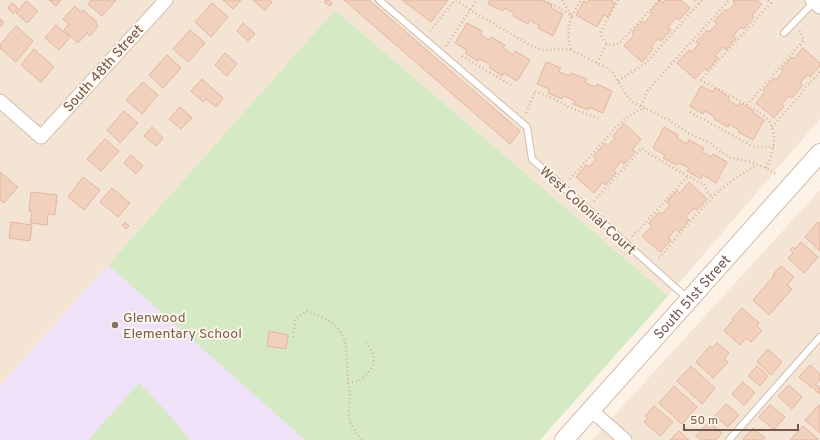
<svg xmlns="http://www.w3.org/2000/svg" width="820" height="440" viewBox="0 0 820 440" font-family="Overpass,sans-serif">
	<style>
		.residential { fill: #f4e4d4 }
		.education { fill: #efe2f8 }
		.green { fill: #d5eac4 }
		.building { fill: #f1d0bd; stroke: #e3b69e }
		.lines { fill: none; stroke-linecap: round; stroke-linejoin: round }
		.lane-casing { stroke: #d0bcaf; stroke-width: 8 }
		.street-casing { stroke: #d0bcaf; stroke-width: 15 }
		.secondary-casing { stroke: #d2bbac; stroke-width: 20 }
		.path { stroke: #d6b3a0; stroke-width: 2.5; stroke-dasharray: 1 3; stroke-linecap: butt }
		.lane { stroke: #fff; stroke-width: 6 }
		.street { stroke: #fff; stroke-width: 13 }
		.secondary { stroke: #fff; stroke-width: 18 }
		.education-dot { fill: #8d6e63; stroke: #fff7ec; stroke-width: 1.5 }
		.labels { text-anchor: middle; stroke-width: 3.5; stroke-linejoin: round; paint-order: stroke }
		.street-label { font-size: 14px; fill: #75584b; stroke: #fff7ec }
		.education-label { font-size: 14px; fill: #785e54; stroke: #fff7ec; text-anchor: start }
	</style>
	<rect width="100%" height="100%" fill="#fcf2e5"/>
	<path class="residential" d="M0,0H820V119L668,296L335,10L0,386Z
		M820,190V440H592Z"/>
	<path class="education" d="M108,265L305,440H0V386Z"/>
	<path class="green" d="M335,10L668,296L540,440H305L108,265Z
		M139,383L165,410L190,440H88Z"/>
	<path class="building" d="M49,0H61L56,6Z
		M91,0H116L102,16L88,4Z
		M223,0H241L233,9Z
		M253,0H269L272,2L265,10Z
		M326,0H329L332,3L330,6L324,2Z
		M344,0H369L520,131L510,144Z
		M402,0H448L431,22Z
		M490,0H534L537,1V0H542L552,5L551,8L563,14L553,36L538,28L539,25L529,20L528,24L513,16L514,13L505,8L503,11L488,4Z
		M589,0H613L612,2L615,3L608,17L604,15L597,27L576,15L584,1L587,3Z
		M660,0L663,3L665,0H681L690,8L679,20L676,18L668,27L671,30L661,41L658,39L651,47L653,49L642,62L624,46L634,35L632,33L642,21L644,23L652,14L650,12Z
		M734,0H757L762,4L752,15L754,17L744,29L741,27L733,36L736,38L726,50L723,47L715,56L718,58L707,71L705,68L695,79L677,63L689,50L691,52L699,44L696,42L707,30L709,32L717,24L714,21L726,9L728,11L735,3L733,1Z
		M26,1L38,11L27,23L16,13Z
		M12,3L18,8L13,14L8,8Z
		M212,3L228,17L211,37L195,22Z
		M75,6L81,12L83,10L97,22L96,24L98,26L90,36L87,33L78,43L64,30L69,24L63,19Z
		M0,19L4,22L0,27Z
		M243,23L255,34L248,41L237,31Z
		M467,23L482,31L480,34L489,40L491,37L505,45L503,48L513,55L515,51L530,60L517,81L504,73L502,76L489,67L491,65L480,59L478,61L465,53L467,50L455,43Z
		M56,25L70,37L59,50L45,38Z
		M16,26L33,41L16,62L0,48V45Z
		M190,30L205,43L188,62L173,49Z
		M803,48L820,63V66L810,77L808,74L800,83L803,85L792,98L789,96L782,104L784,106L774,118L756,103L765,92L763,90L774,78L776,80L783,71L781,69L792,57L794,59Z
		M34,49L54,67L41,82L21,65Z
		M225,53L237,64L227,76L215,65Z
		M167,55L181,68L163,88L149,75Z
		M546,62L561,68L559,72L570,76L571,73L587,79L585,83L596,87L597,84L612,91L603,113L589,107L588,110L573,104L575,101L564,96L562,99L548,93L549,89L537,84Z
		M202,79L223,98L216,107L206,99L203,102L191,91Z
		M143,82L158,95L142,114L126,100Z
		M701,86L713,92L715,88L729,97L728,100L738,106L740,103L754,111L753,113L764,120L753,140L738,132L739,130L729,124L728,127L714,119L715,117L705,111L703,114L690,106Z
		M180,107L192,118L181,129L169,119Z
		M124,111L138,123L120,143L107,130Z
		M624,123L641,139L632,150L635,152L624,164L621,161L614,170L616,173L605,185L603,182L594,193L576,177L586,165L589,167L596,159L594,156L605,143L608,146L615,138L613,136Z
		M152,127L163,138L156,146L144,136Z
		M664,127L678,135L677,138L687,144L689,140L704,148L702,152L711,157L713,154L727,162L716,183L703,175L701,179L687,171L689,168L679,163L677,165L663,158L665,155L653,148Z
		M105,139L119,151L101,171L87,159Z
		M131,155L143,166L136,174L124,163Z
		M0,172L18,187L4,203L0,200Z
		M83,177L100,190L84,210L68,197Z
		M689,182L707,199L697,210L694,208L686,217L689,220L679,232L676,229L668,238L671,240L660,252L642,236L652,226L649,223L659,212L662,214L670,205L667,202L677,190L680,193Z
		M112,188L130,203L118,217L100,202Z
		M31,192L57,195L55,215L48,214L47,225L30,223L32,212L29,211Z
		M11,222L32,225L30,241L9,238Z
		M125,222L129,226L126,229L122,225Z
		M818,222L820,223V251L805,237Z
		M801,242L818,257L804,273L788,258L793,253L790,250L793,247L795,249Z
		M781,266L794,277L787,285L792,289L769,315L753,300L774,276L773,274Z
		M742,308L759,323L757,326L762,331L751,342L746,338L740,345L724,331L733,320L732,319Z
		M269,331L288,335L286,349L267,346Z
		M717,343L729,353L724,359L728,362L713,378L696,362L710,346L712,348Z
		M768,349L782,362L771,375L757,362Z
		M810,365L820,374V380L812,388L799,377Z
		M691,366L715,388L702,404L677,381Z
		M757,366L768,376L760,386L748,376Z
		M743,382L755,393L744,405L732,394Z
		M789,385L802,397L792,409L778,396Z
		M817,385L820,388L819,394L814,389Z
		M674,386L697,407L682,424L659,403Z
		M726,404L739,415L728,427L715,416Z
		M770,405L785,417L774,430L759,417Z
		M819,405L820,406V433L805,420Z
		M654,406L673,422L660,436L644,422L648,418L645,416Z
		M709,422L722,433L716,440H701L696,436Z
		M803,426L819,440H790Z
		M753,428L765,438L763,440H743V439Z
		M679,431L689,440H670Z"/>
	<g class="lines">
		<defs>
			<path id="lane" d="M379,0L527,127L532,159L687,298
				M784,33L814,2
				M729,440L820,337"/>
			<path id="street" d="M812,0L820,7
				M0,101L41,137L166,0
				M591,410L625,440"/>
			<g id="secondary">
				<path id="s1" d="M564,440L820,153"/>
			</g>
		</defs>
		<use href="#lane" class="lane-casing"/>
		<use href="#street" class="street-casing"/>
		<use href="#secondary" class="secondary-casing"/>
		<path class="path" d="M456,0L470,10L532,46L541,50H551L562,49L571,50L607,68L613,73L627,96L634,103L669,120L688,133L710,143L719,150L729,157L750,162L764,167L776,174
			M544,0L559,8L572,16L581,0
			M562,0L572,16C568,25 568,30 569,40C570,44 570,47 571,50
			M618,0L601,31C600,42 611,48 620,43L659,0
			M695,0L699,4
			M430,31L455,0
			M446,46L477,0
			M462,56L511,85
			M597,63L607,43
			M618,81L646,63L702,0
			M747,105L804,40L799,30
			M641,106L645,96L648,90L729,0
			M690,112L752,146L758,147H774
			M526,113L535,91L563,103L568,107L574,109L598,118
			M772,127L802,93L806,86L810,83L820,72
			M766,168C774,152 780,129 764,116C756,110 748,106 740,101C727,94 714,87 701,80L771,3L768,0
			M570,179L618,125C627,117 634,112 645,108
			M594,201L642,148L646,152L700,183L704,184L707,191L712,197
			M632,236L636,232L638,231L688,176
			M659,258C676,238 693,217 712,198C725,184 741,174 757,165
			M293,337L296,318L307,311C317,315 333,321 339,330C349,343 346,363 348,378C348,383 350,388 350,393C350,403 347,415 351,424C354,430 358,435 362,440
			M348,383C351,382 355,382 358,381C365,378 375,366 374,358C373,352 368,345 365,340"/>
		<use href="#lane" class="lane"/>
		<use href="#street" class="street"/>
		<use href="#secondary" class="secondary"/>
	</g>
	<circle class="education-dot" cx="115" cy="325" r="4"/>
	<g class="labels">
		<g class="street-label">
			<text transform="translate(103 68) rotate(-48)" y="5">South 48th Street</text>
			<text transform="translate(588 210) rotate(42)" y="5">West Colonial Court</text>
			<text dy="5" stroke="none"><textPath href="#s1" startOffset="192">South 51st Street</textPath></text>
		</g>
		<g class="education-label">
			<text x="123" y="322">Glenwood<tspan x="123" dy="16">Elementary School</tspan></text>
		</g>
	</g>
	<path d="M684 424v6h114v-6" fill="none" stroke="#75584b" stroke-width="2"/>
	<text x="690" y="424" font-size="12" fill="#75584b" stroke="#fff7ec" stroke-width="3" paint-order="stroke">50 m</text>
</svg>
